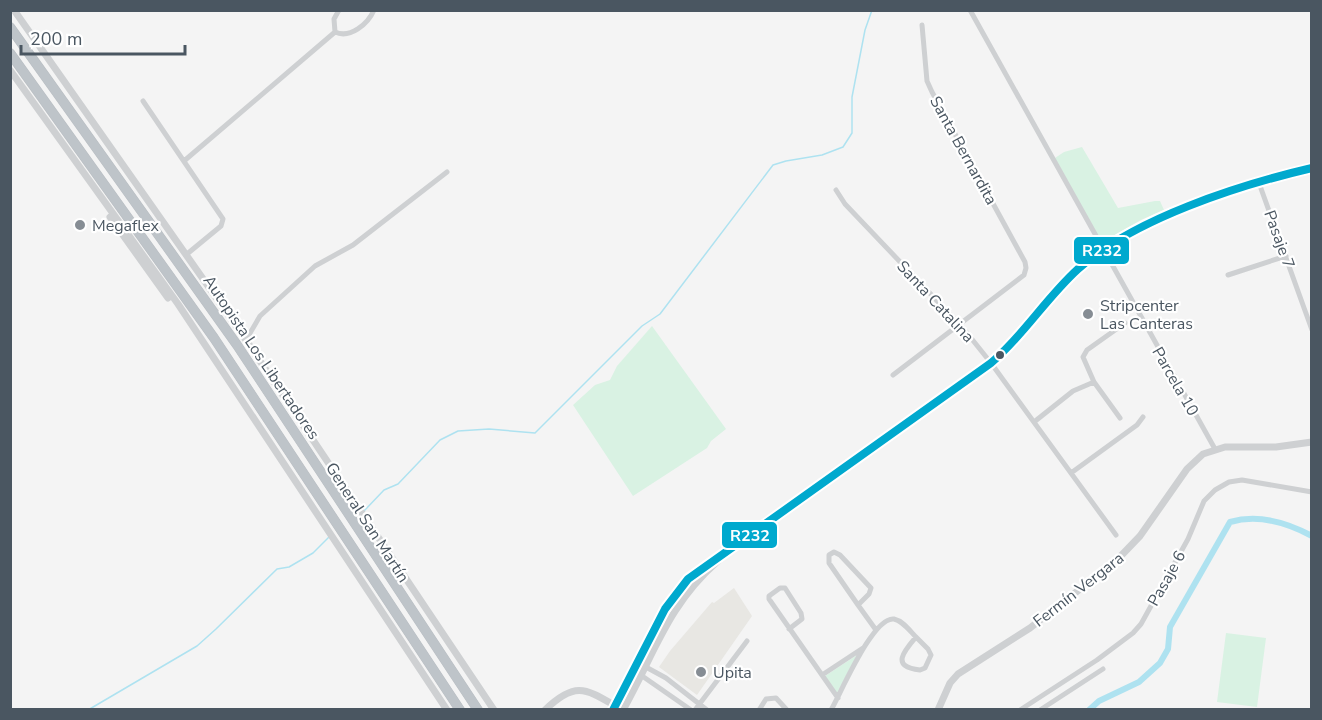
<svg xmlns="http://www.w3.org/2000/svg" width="1322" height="720" viewBox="0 0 1322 720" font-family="'Nunito Sans',sans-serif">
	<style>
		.commercial { fill: #e8e7e3 }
		.green { fill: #d9f2e3 }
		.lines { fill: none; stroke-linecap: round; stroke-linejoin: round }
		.stream { stroke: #aee2f0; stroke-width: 1.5 }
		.canal { stroke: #aee2f0; stroke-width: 6 }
		.motorway-casing { stroke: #b9bec3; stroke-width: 10 }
		.minor { stroke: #ced0d2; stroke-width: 5 }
		.tertiary { stroke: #ced0d2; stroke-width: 7 }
		.motorway { stroke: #bec4c9; stroke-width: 9 }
		.bus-1-casing { stroke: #fff; stroke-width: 12 }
		.bus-1 { stroke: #00a9ce; stroke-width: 8 }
		.poi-dot { fill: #868d94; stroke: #fff; stroke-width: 2 }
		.bus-dot { fill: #4a5661; stroke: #fff; stroke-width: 2 }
		.labels { text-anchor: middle; stroke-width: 4.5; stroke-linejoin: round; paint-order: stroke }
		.street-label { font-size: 16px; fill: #4a5661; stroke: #fff }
		.poi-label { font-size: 16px; fill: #4a5661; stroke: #fff; text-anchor: start }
		.line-badge { stroke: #fff; stroke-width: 2 }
		.badge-label { font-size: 16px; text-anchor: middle; font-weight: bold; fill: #fff }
	</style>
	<rect width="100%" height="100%" fill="#f4f4f4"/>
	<path class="commercial" d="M734,588L752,616L697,695L659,667L670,651L712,602L714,603Z"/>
	<path class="green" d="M1082,147L1118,208L1155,201H1160L1164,210L1141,220L1103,242L1101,241L1055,158L1064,152Z
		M652,326L726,429L711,441L707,448L633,496L573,405L595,385L610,380L617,366Z
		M1226,633L1266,638L1257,707L1217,702Z
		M857,655L837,693L825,676Z"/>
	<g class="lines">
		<path class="stream" d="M364,511L384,490L398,484L440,440L458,431L489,429L535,433L642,326L660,314L773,165L786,161L822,155L843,147L852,133V97L865,30L872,10
			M88,710L197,646L216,629L277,569L289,567L313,553L329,537"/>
		<path class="canal" d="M1089,710L1099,701L1139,682L1160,663L1168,649L1170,627L1230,522C1258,514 1286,522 1312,536"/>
		<defs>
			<path id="motorway" d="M10,27L237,345L478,710
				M10,53L214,338L460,710"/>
		</defs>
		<use href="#motorway" class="motorway-casing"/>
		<path class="minor" d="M970,10L1215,449
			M335,32C350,39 368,24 374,10
			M335,32L334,19L339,10
			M143,101L223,219L221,226L187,254
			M184,161L335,32
			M1259,183L1312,330
			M836,190L845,204L963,328L991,363L1116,535
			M1228,275L1286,256
			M246,340L260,316L315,266L353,245L447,172
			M893,375L1024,275L1026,268L1025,262L932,92L927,81L922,25
			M1120,418L1094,382L1083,357L1087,350L1125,323
			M1034,422L1073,391L1094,382
			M1071,473L1137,425L1143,417
			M834,552L840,555L871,588L869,594L858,605L829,563V555Z
			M858,605L876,630
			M789,629L802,619L801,613L785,588H780L769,596V599L838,698
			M916,637L928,649L931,655L925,668L920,670C890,667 904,651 916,637Z
			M644,666L666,678L707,710
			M635,671L691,710
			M822,675L863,648
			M695,710L747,641
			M759,710L766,699L776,698L787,710
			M831,710C841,693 873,616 894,619C903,621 910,631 916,637
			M1020,710L1097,660L1133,633L1141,624L1188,539L1204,501L1215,490L1229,482L1242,480L1312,492
			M1040,710L1103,669"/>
		<path class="tertiary" d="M14,10L246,340L494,710
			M10,70L178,304L447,710
			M110,217L168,298
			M545,710C576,680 586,689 619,708
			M613,710C641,668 652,615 688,579L991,363C1025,336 1046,299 1078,269C1119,232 1168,214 1219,196C1250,186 1280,175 1312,168
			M623,710C655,653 667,606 718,561
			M938,710L950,683L958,674L1030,628L1116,561L1140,536L1187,469L1203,454L1225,447H1276L1312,442"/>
		<use href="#motorway" class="motorway"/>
		<defs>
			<path id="bus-1" d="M613,710L665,609L688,579L991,363C1024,335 1046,298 1078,269C1133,219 1239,185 1312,168"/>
		</defs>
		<use href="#bus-1" class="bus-1-casing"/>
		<use href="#bus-1" class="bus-1"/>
	</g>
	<g class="poi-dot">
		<circle cx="80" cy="225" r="6"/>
		<circle cx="1088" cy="314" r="6"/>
		<circle cx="701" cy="672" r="6"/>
	</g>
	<circle class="bus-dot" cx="1000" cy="355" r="5"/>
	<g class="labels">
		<g class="street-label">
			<text transform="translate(964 150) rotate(61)" y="6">Santa Bernardita</text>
			<text transform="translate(1280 239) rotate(70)" y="6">Pasaje 7</text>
			<text transform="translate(936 301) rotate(47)" y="6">Santa Catalina</text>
			<text transform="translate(262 357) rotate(56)" y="6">Autopista Los Libertadores</text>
			<text transform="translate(1176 381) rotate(60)" y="6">Parcela 10</text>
			<text transform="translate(368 522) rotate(57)" y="6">General San Martín</text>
			<text transform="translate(1166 578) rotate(-61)" y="6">Pasaje 6</text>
			<text transform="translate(1078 589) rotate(-38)" y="6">Fermín Vergara</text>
		</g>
		<g class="poi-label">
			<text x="92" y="231">Megaflex</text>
			<text x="1100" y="311">Stripcenter<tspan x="1100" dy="18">Las Canteras</tspan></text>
			<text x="713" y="678">Upita</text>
		</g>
	</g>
	<g class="line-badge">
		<rect x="1073" y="236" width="57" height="29" rx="6" fill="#00a9ce"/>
		<rect x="721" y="521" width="57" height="28" rx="6" fill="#00a9ce"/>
	</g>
	<g class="badge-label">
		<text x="1102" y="256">R232</text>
		<text x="750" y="541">R232</text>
	</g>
	<rect width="1322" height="720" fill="none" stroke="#4a5661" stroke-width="24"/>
	<path d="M21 45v9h164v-9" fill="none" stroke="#4a5661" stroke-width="3"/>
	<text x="30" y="45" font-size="18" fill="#4a5661" stroke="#ffffff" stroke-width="4.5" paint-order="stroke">200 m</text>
</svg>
